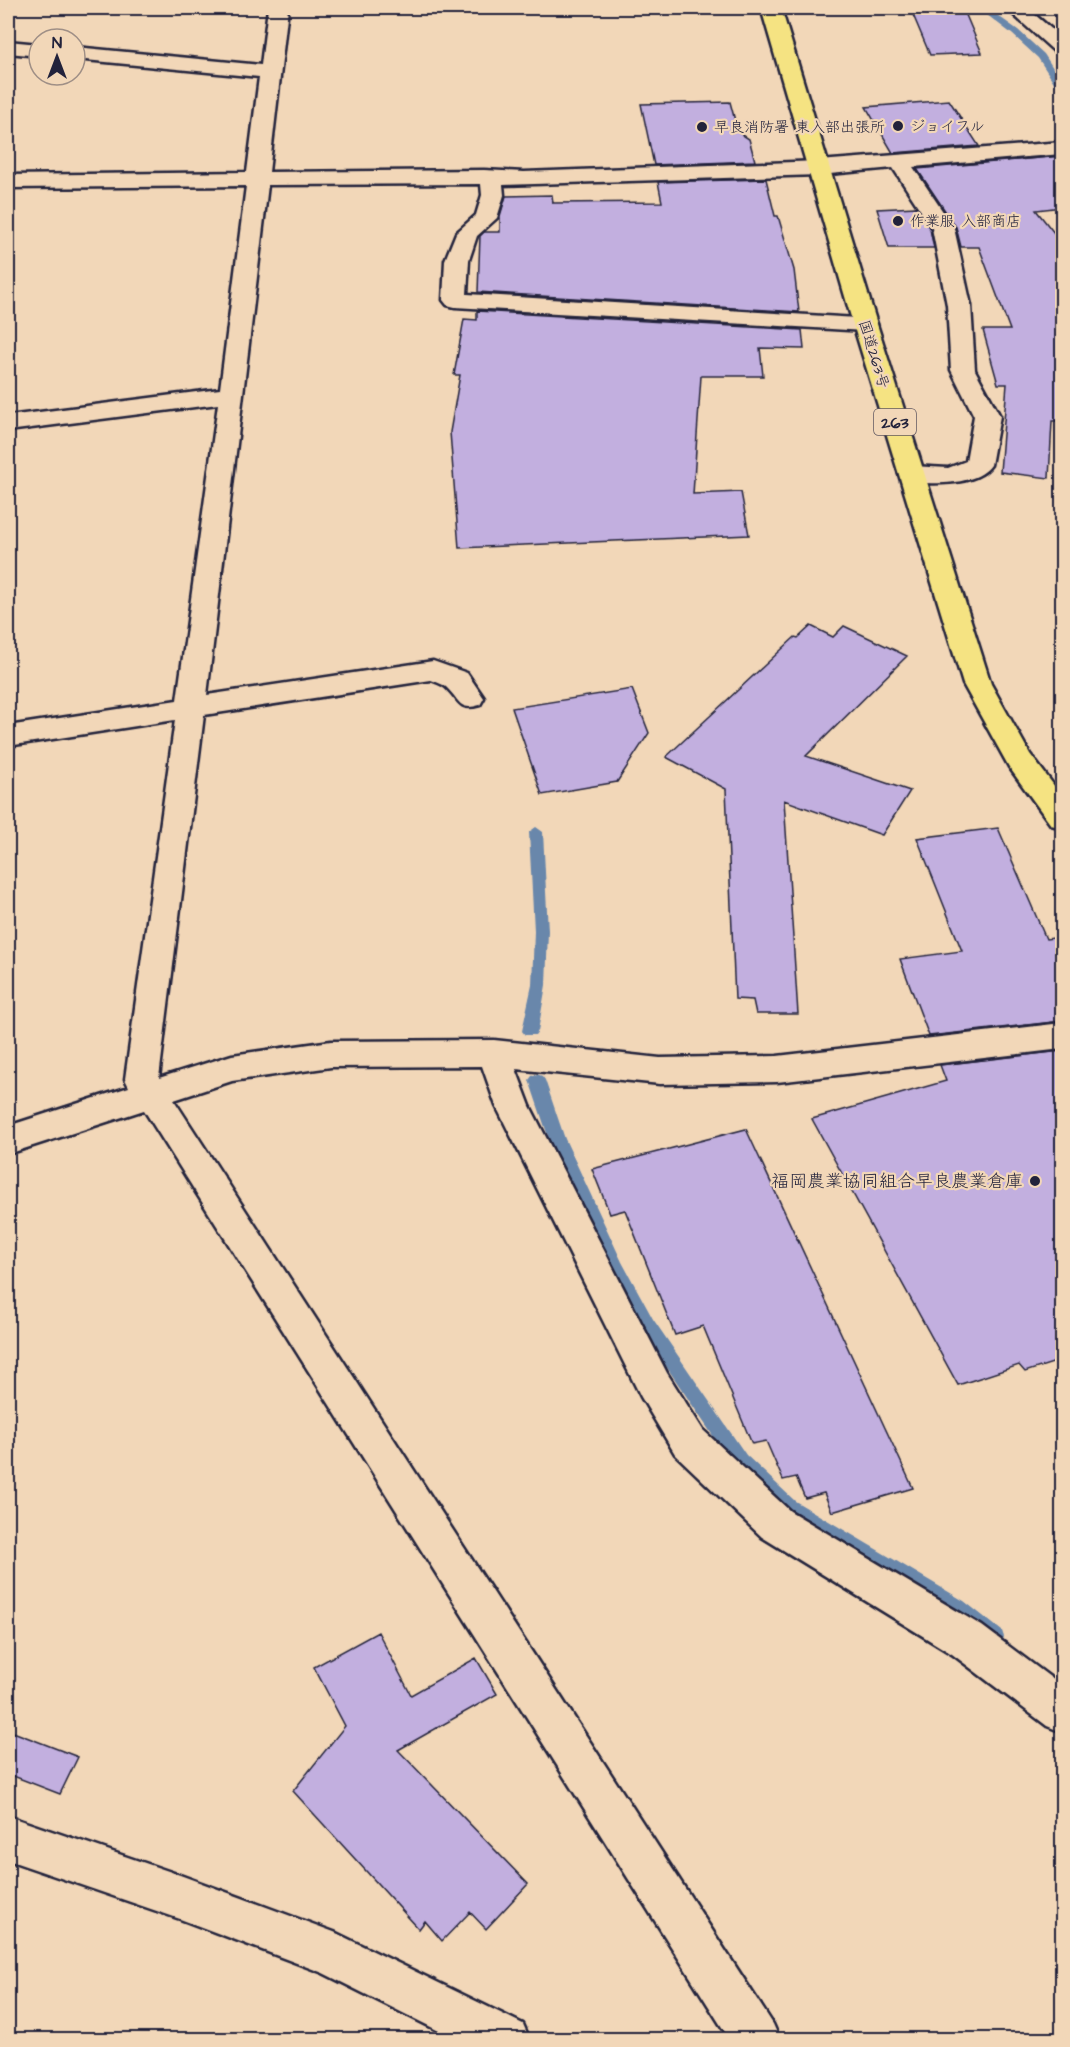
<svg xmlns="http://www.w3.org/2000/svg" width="1070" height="2047" viewBox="0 0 1070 2047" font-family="'Architects Daughter','Klee One',sans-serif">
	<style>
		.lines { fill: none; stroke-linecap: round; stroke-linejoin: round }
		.stream { fill: #6987ab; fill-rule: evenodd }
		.building { fill: #c2afdf; stroke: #22223b; stroke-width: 1.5 }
		.minor-casing { stroke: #22223b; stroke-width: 5 }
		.highway-casing { stroke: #22223b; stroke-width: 5 }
		.minor { fill: #f2d7b8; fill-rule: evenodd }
		.highway { fill: #f5e382; fill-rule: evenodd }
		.poi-dot { fill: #22223b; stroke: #f2d7b8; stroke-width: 2 }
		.labels { text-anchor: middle; stroke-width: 4.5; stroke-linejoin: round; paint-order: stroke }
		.far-poi-label { font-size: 15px; fill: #22223b; stroke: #f2d7b8; text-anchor: start }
		.far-street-label { font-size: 15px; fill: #22223b; stroke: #f2d7b8 }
		.shield { fill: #f2d7b8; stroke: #605860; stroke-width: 1.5 }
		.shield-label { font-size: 16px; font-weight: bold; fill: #22223b }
		.poi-label { font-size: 18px; fill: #22223b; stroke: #f2d7b8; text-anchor: end }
	</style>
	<rect width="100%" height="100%" fill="#f2d7b8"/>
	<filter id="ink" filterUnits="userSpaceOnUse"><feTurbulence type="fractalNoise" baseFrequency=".0167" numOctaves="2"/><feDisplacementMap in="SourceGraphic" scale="12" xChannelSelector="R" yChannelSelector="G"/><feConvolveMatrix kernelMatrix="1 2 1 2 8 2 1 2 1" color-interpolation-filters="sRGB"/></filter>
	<g filter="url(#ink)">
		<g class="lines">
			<path class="stream" d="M978,8H987L1018,30L1044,54L1062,82V91L1059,90L1038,58L1012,34Z
				M536,827L543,832L548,931L546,985L538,1031L535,1035H525L522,1031L532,985L534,931L529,832Z
				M537,1074L542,1076L545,1080L565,1139L622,1262L653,1319L746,1455L795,1501L964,1601L1002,1631L1004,1637L1002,1643L995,1646L988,1643L950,1613L783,1513L734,1467L641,1329L609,1271L549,1139L529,1080L532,1076Z"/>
		</g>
		<path class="building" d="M963,8L982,53L930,55L911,10Z
			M949,100L979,146L893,153L866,107Z
			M730,102L738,132L749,139L755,161L654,165L641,104Z
			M1062,156V207L1036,210L1062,243V421H1052L1049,478L1000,472L1007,384H998L983,330H1010L979,247H961L956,227L917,169Z
			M766,179L775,216H778L794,270L799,312L478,292L480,236L484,232H500V216L506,196L552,195L553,203L662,202L658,182Z
			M916,207L930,229L934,248H889L877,209Z
			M477,311L802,330L804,349L760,348L763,376H701L693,494L741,492L749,535L459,548L450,432L460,375H454L464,319L477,320Z
			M811,626L833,637L844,626L907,656L806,756L910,791L882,835L784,800L798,1014H756L753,1000L735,999L726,789L666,757L795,637L798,638Z
			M632,689L649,733L617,782L542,795L512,708Z
			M998,828L1046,939L1062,937V1021L929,1036L900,959L962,951L917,838Z
			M1062,1051V1360L1025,1372L1019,1365L958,1385L812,1119L946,1081L940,1065Z
			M746,1129L913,1488L832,1512L824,1493L805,1498L796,1477L783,1480L766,1441L752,1444L703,1326L675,1335L625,1210L610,1214L592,1169Z
			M378,1632L411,1695L476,1658L497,1694L398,1750L528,1884L486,1929L470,1912L442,1941L425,1921L419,1929L293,1791L345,1726L314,1667Z
			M8,1730L78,1757L60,1794L8,1774Z"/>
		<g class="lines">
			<defs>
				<path id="minor" d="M268,8H288L269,172L484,170L524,172L819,161L1062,142V154L913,167L954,228L971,305L975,370L1000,416L991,465C976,487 926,485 903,480L899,474L903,468L912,466L948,468L966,461L974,416L951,370L947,305L932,228L893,168L819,175L503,185L504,195L497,218L477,236L469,260L467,294L873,319L877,324L873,329L865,331L455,307L447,305L443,300L445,260L456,233L476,215L482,195L481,184L268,185L207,695L433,661L467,673L484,698L480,705C459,711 461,702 448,689C444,684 436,682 431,680L204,715L159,1078L232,1055L331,1041L494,1040L660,1058L777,1056L1062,1023V1049L777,1082L660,1084L516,1069L530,1106L667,1373L703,1430L790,1511L982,1626L1062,1686V1732L1047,1726L952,1654L762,1537L675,1454L641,1397L496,1106L482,1066L331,1067L232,1081L174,1100L773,2024L780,2040H730L144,1110L8,1154V1126L129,1087L125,1079L175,720L8,746V726L177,700L218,404L8,431V416L220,389L246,186L8,188V175L247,172L259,77L75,59V47L261,65Z
					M1006,8H1027L1062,38V54L1055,52Z
					M8,41L39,44V56L8,53Z
					M8,1816L180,1875L334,1932L523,2024L530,2040H457L323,1973L180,1919L8,1860Z"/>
				<path id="highway" d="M761,8H781L877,324L991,684L1030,754L1062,796V828L1051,825L1009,767L963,684L853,324Z"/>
			</defs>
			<use href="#minor" class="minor-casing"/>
			<use href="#highway" class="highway-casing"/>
			<use href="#minor" class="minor"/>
			<use href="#highway" class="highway"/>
		</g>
	</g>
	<g class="poi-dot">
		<circle cx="898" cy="126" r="6"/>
		<circle cx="702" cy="127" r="6"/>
		<circle cx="898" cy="221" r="6"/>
		<circle cx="1035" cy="1181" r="6"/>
	</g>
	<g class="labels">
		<g class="far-poi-label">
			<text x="910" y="131">ジョイフル</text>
			<text x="714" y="132">早良消防署 東入部出張所</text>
			<text x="910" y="226">作業服 入部商店</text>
		</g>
		<g class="far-street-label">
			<text transform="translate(874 354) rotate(73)" y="5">国道263号</text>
		</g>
		<rect class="shield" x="874" y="409" width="42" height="26" rx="4.5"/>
		<g class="shield-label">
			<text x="895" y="428">263</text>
		</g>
		<g class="poi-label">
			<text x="1023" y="1187">福岡農業協同組合早良農業倉庫</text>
		</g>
	</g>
	<rect width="1070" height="2047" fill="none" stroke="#f2d7b8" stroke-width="30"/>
	<rect x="15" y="15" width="1040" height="2017" fill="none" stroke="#22223b" stroke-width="2" filter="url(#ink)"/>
	<g transform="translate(57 57)"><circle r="28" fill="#f2d7b8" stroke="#9f8f86" stroke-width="1.5"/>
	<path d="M0-4.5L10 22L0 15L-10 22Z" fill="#22223b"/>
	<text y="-9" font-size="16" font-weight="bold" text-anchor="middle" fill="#22223b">N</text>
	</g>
</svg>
